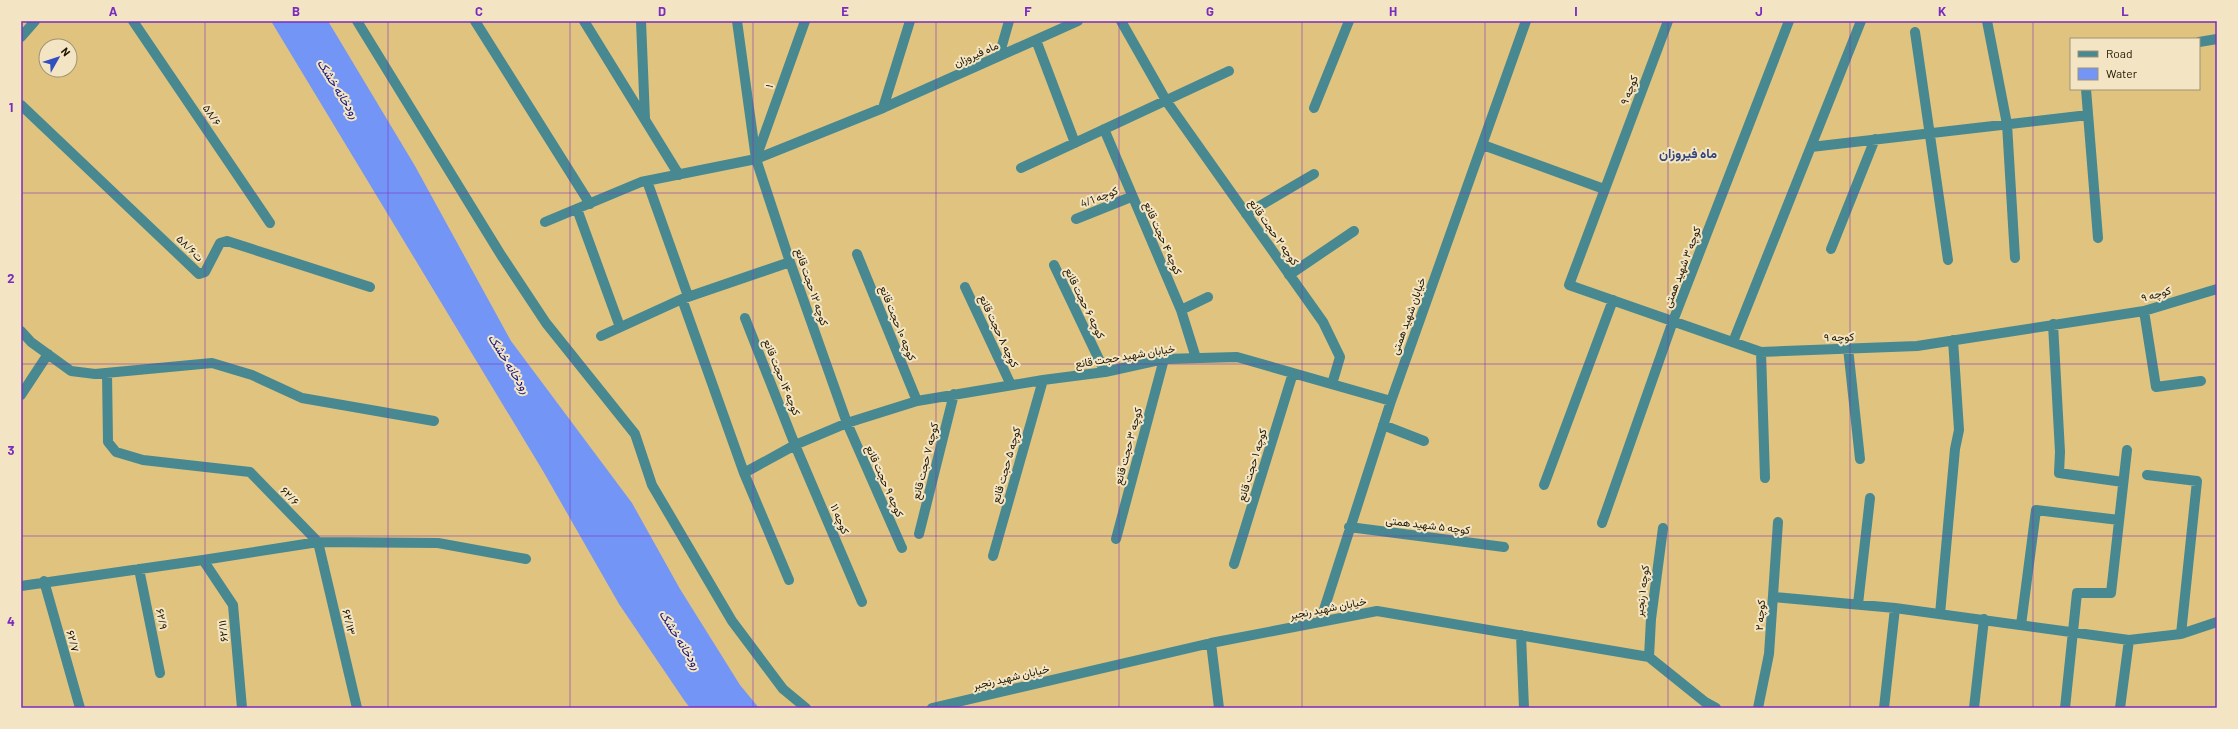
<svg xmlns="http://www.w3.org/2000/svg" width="2238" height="729" viewBox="0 0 2238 729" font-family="Barlow,Vazirmatn,sans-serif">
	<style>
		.water { fill: #7395f6 }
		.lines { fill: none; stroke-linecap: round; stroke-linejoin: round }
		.minor { stroke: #488891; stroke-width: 10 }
		.grid { fill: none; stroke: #7b2cbf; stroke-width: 1; stroke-opacity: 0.55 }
		.labels { text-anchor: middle; stroke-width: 4; stroke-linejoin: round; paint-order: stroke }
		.street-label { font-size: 11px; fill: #201500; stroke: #f3e5c3 }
		.water-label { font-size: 12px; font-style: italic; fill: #0f0f83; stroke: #f3e5c3 }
		.quarter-label { font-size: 13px; font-weight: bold; fill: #30437c; stroke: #f3e5c3 }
		.neatline { fill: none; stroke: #7b2cbf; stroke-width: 1.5 }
		.grid-label { font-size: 13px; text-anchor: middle; font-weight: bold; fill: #7b2cbf }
	</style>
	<rect width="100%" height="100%" fill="#dfc37e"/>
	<path class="water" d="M271,21H328L415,166L511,341L632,503L680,589L740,685L759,708H690L684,700L619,604L543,471Z"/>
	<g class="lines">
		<path class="minor" d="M133,21L270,223
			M357,21L501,255L546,323L635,434L652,485L732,621L783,689L806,708
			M475,21L590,204
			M584,21L679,175
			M641,21L645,119
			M737,21L756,159L790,262L847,423L902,548
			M1121,21L1167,102L1323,322L1340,357L1332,384
			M1668,21L1569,285L1761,352L1917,346L2144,311L2217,289
			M1987,21L2007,124L2015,258
			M1915,32L1948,260
			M21,37L35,21
			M1036,40L1075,143
			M2199,42L2217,39
			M999,56L1009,21
			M2086,89L2098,238
			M21,105L199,274L205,272L220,243L227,241L370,287
			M883,108L910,21
			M1314,108L1349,21
			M1104,129L1181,310L1196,358
			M1483,145L1604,189
			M1811,147L2088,115
			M756,158L805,21
			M1021,168L1229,71
			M647,181L688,296
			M577,209L620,327
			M1246,214L1314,174
			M1076,219L1131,197
			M545,222L641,182L756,159L883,108L1078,21
			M1831,249L1875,139
			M857,254L917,401
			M1054,265L1105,372
			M1289,275L1354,231
			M965,287L1011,385
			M682,299L744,473L789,580
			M1181,310L1208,297
			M2144,311L2156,387L2201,381
			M745,318L795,445L862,602
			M2053,324L2060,452L2059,473L2123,482
			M21,331L31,342L71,371L95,374L212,363L252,375L302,398L434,421
			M601,336L682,299L790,262
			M1733,342L1861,21
			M1848,348L1860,459
			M1761,352L1765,478
			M107,373L108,442L116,452L143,460L250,472L318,542L438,543L526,559
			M21,395L48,354
			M1383,425L1424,441
			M744,473L795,445L847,423L917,401L1043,380L1105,372L1164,359L1237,357L1391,401
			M2147,475L2197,481L2181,634
			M1544,485L1613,300
			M1602,523L1673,321L1789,21
			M1349,527L1504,547
			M919,534L954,394
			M1116,539L1164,359
			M993,556L1043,380
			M203,560L233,605L242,708
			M1234,564L1293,373
			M139,569L160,673
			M44,581L80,708
			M21,586L203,560L318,542L357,708
			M1774,597L1895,608L2129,640
			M1858,604L1870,498
			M1940,614L1955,449L1959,430L1953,340
			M1320,622L1391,401L1526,21
			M2021,625L2036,510L2119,520
			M1521,635L1524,708
			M1211,643L1219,708
			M1649,657L1651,619L1663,528
			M932,708L1211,643L1377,611L1649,657L1705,702L1716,708
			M1758,708L1769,654L1778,522
			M1884,708L1895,608
			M1974,708L1984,619
			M2065,708L2077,593H2111L2127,450
			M2120,708L2129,640L2181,634L2217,622"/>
	</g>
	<path class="grid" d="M205,21V708M388,21V708M570,21V708M753,21V708M936,21V708M1119,21V708M1302,21V708M1485,21V708M1668,21V708M1850,21V708M2033,21V708M21,193H2217M21,364H2217M21,536H2217"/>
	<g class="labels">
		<g class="street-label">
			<text transform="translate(976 54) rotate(-24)" y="4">ماه فیروزان</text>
			<text transform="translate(769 86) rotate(-70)" y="4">۱</text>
			<text transform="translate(1629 90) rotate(-69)" y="4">کوچه ۹</text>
			<text transform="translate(212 115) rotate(56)" y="4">۵۸/۶</text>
			<text transform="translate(1099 197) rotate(-22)" y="4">کوچه 4/1</text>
			<text transform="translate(1274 232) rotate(55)" y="4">کوچه ۲ حجت قانع</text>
			<text transform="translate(1163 238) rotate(66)" y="4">کوچه ۴ حجت قانع</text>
			<text transform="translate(190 248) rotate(44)" y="4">۵۸/۶ت</text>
			<text transform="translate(1682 267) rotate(-69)" y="4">کوچه ۳ شهید همتی</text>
			<text transform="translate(812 287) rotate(71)" y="4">کوچه ۱۲ حجت قانع</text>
			<text transform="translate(2156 294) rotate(-16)" y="4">کوچه ۹</text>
			<text transform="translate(1085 303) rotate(64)" y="4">کوچه ۶ حجت قانع</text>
			<text transform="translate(1408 316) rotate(-70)" y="4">خیابان شهید همتی</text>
			<text transform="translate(898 323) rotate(68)" y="4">کوچه ۱۰ حجت قانع</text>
			<text transform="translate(999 331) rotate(65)" y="4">کوچه ۸ حجت قانع</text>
			<text transform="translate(1839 337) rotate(-2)" y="4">کوچه ۹</text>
			<text transform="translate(1125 356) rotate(-9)" y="4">خیابان شهید حجت قانع</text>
			<text transform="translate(782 377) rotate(68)" y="4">کوچه ۱۴ حجت قانع</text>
			<text transform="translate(1128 446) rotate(-75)" y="4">کوچه ۳ حجت قانع</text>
			<text transform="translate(925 461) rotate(-76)" y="4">کوچه ۷ حجت قانع</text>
			<text transform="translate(1006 465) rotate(-74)" y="4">کوچه ۵ حجت قانع</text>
			<text transform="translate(1252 465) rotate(-73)" y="4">کوچه ۱ حجت قانع</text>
			<text transform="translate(885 481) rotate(66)" y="4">کوچه ۹ حجت قانع</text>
			<text transform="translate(290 496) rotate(46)" y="4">۶۲/۶</text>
			<text transform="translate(840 519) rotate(67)" y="4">کوچه ۱۱</text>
			<text transform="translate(1428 525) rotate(7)" y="4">کوچه ۵ شهید همتی</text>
			<text transform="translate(1642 591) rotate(-83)" y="4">کوچه ۱ رنجبر</text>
			<text transform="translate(1328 608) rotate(-11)" y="4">خیابان شهید رنجبر</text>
			<text transform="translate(1760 615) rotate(-86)" y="4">کوچه ۲</text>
			<text transform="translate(162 619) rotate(79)" y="4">۶۲/۹</text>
			<text transform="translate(349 622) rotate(77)" y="4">۶۲/۱۳</text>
			<text transform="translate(223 631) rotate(-95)" y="4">۶۲/۱۱</text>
			<text transform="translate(73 641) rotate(75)" y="4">۶۲/۷</text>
			<text transform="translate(1011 677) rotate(-13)" y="4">خیابان شهید رنجبر</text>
		</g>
		<g class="water-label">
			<text transform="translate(338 89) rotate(58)" y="4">رودخانه خشک</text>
			<text transform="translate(509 364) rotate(58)" y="4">رودخانه خشک</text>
			<text transform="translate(680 640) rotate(58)" y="4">رودخانه خشک</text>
		</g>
		<g class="quarter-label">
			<text x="1688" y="158">ماه فیروزان</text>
		</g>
	</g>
	<rect width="2238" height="729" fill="none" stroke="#f3e5c3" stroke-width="44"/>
	<rect x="2070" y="38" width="130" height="52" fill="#f3e5c3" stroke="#9f9275"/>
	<rect x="2078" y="51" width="20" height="6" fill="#488891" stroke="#9f9275"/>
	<text x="2106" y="58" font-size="12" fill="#201500">Road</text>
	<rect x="2078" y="68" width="20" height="12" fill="#7395f6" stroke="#9f9275"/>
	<text x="2106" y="78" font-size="12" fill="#201500">Water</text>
	<g transform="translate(58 58) rotate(51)"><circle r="19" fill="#f3e5c3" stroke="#9f9275"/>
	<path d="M0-3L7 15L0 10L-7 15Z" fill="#324ebf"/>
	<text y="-6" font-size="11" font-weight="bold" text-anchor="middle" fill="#201500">N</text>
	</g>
	<rect x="22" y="22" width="2194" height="685" class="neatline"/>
	<g class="grid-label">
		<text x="113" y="16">A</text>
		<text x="296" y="16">B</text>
		<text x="479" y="16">C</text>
		<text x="662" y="16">D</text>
		<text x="845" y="16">E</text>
		<text x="1028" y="16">F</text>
		<text x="1210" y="16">G</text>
		<text x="1393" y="16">H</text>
		<text x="1576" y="16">I</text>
		<text x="1759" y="16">J</text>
		<text x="1942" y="16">K</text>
		<text x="2125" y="16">L</text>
		<text x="11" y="112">1</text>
		<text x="11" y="283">2</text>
		<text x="11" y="455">3</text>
		<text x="11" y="626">4</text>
	</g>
</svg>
